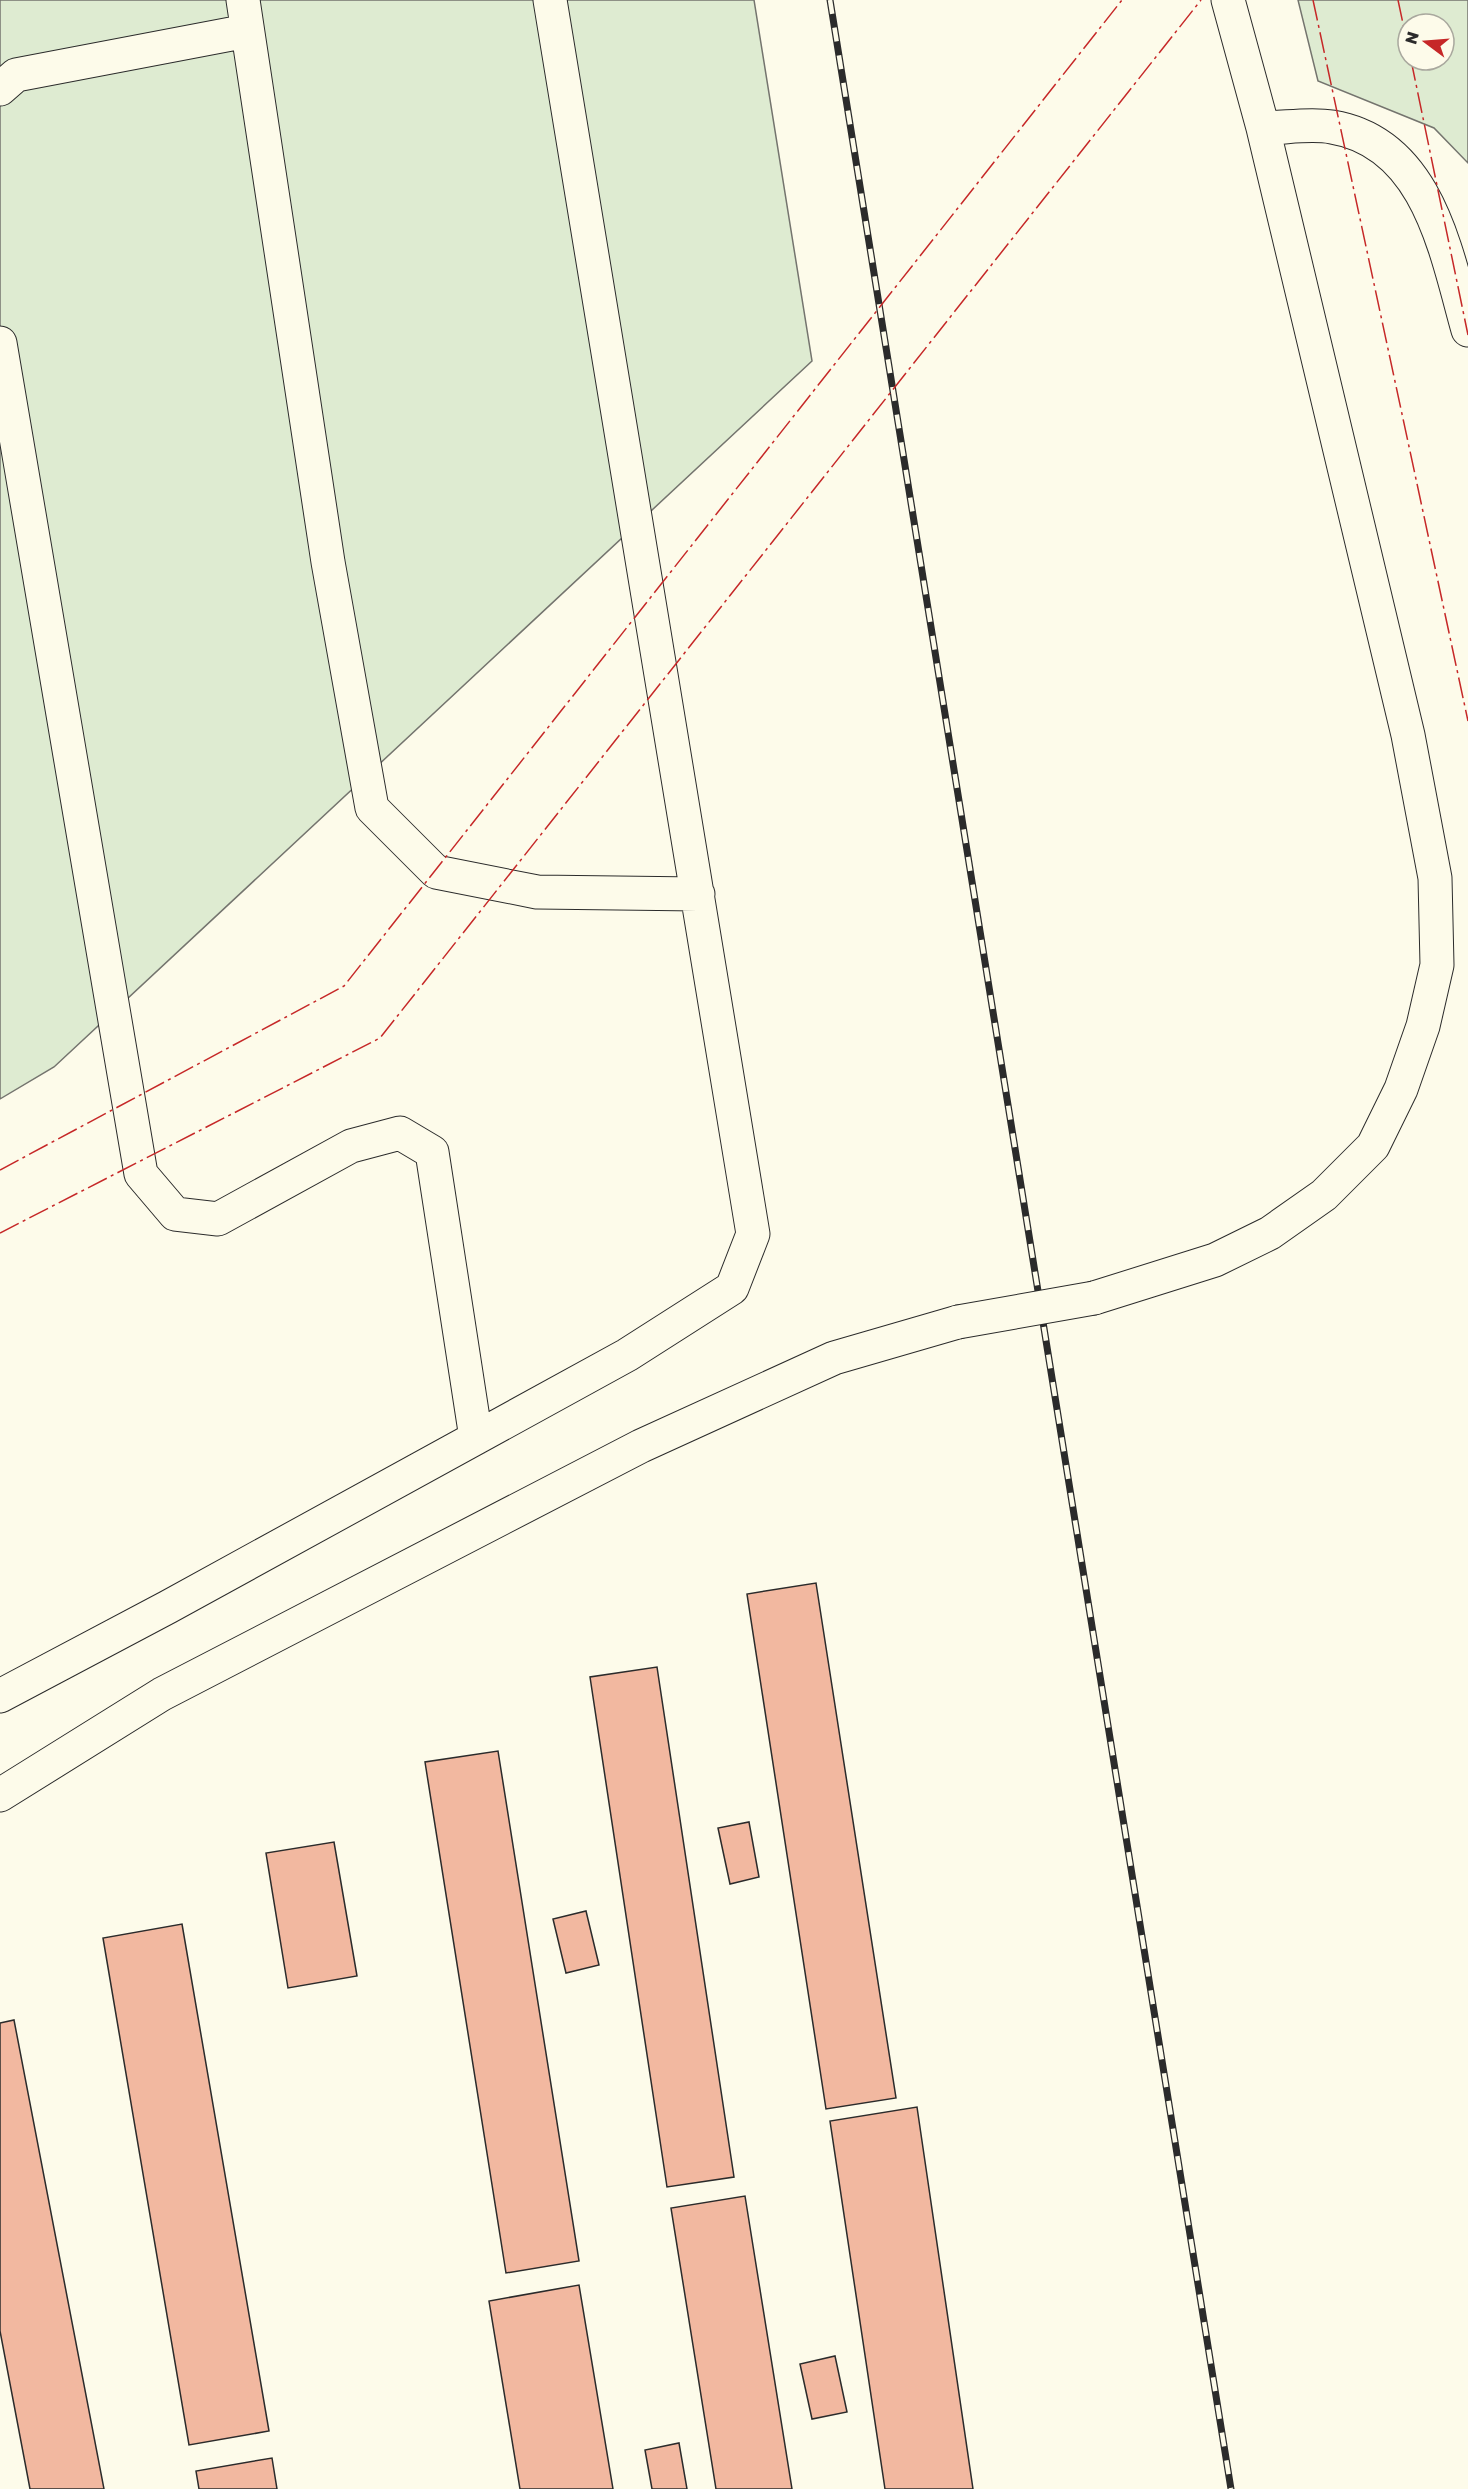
<svg xmlns="http://www.w3.org/2000/svg" width="1468" height="2489" viewBox="0 0 1468 2489" font-family="'Golos Text',sans-serif">
	<style>
		.green { fill: #deebd1; stroke: #74746e; stroke-width: 1.5; fill-rule: evenodd }
		.building { fill: #f2b8a0; stroke: #2b2b2b; stroke-width: 1.5 }
		.lines { fill: none; stroke-linecap: round; stroke-linejoin: round }
		.minor-casing { stroke: #2b2b2b; stroke-width: 35 }
		.minor { stroke: #fdfbea; stroke-width: 33 }
		.rail-casing { stroke: #2b2b2b; stroke-width: 7 }
		.rail { stroke: #fdfbea; stroke-width: 4.5; stroke-dasharray: 14; stroke-linecap: butt }
		.minor-bridge-casing { stroke: #2b2b2b; stroke-width: 35; stroke-linecap: butt }
		.minor-bridge { stroke: #fdfbea; stroke-width: 33 }
		.power { stroke: #c62828; stroke-width: 1.5; stroke-dasharray: 21 4.5 3 4.5; stroke-linecap: butt }
	</style>
	<rect width="100%" height="100%" fill="#fdfbea"/>
	<path class="green" d="M0,0H754L812,361L54,1067L0,1099Z
		M1298,0H1468V163L1434,128L1318,81ZM1408,24H1444V60H1408Z"/>
	<path class="building" d="M816,1583L896,2098L826,2109L747,1594Z
		M657,1667L734,2177L667,2187L590,1677Z
		M498,1751L579,2261L506,2273L425,1762Z
		M749,1822L759,1877L730,1884L718,1828Z
		M334,1842L357,1976L288,1988L266,1853Z
		M586,1911L599,1965L566,1973L553,1919Z
		M182,1924L269,2431L189,2445L103,1938Z
		M14,2020L104,2489H30L0,2331V2023Z
		M917,2107L973,2489H885L830,2121Z
		M745,2196L792,2489H716L671,2208Z
		M579,2285L613,2489H520L489,2301Z
		M835,2356L847,2412L812,2419L800,2364Z
		M679,2443L687,2489H652L645,2450Z
		M272,2458L277,2489H199L196,2471Z"/>
	<g class="lines">
		<defs>
			<path id="minor" d="M243,0L328,562L372,808L436,872L537,892L698,894
				M1228,0L1263,128C1285,128 1310,123 1332,127C1428,143 1446,252 1468,330
				M0,89L16,75L247,31
				M0,343L141,1174L175,1214L218,1219L351,1146L400,1133L432,1152L476,1438
				M1094,1298L1215,1260L1270,1233L1324,1195L1373,1146L1401,1089L1423,1026L1437,965L1435,878L1408,735L1263,128
				M0,1696L168,1607L627,1355L732,1288L753,1234L550,0
				M0,1795L162,1694L641,1446L834,1358L958,1322"/>
		</defs>
		<use href="#minor" class="minor-casing"/>
		<use href="#minor" class="minor"/>
		<defs>
			<path id="rail" d="M830,0L1231,2489"/>
		</defs>
		<use href="#rail" class="rail-casing"/>
		<use href="#rail" class="rail"/>
		<defs>
			<path id="minor-bridge" d="M958,1322L1094,1298"/>
		</defs>
		<use href="#minor-bridge" class="minor-bridge-casing"/>
		<use href="#minor-bridge" class="minor-bridge"/>
		<path class="power" d="M1313,0L1468,721
			M1398,0L1408,47
			M1411,60L1468,335
			M0,1170L344,986L1122,0
			M0,1233L380,1038L1201,0"/>
	</g>
	<g transform="translate(1426 42) rotate(286)"><circle r="28" fill="#fdfbea" stroke="#a9a89e" stroke-width="1.5"/>
	<path d="M0-4.5L10 22L0 15L-10 22Z" fill="#c62828"/>
	<text y="-9" font-size="16" font-weight="bold" text-anchor="middle" fill="#2b2b2b">N</text>
	</g>
</svg>
